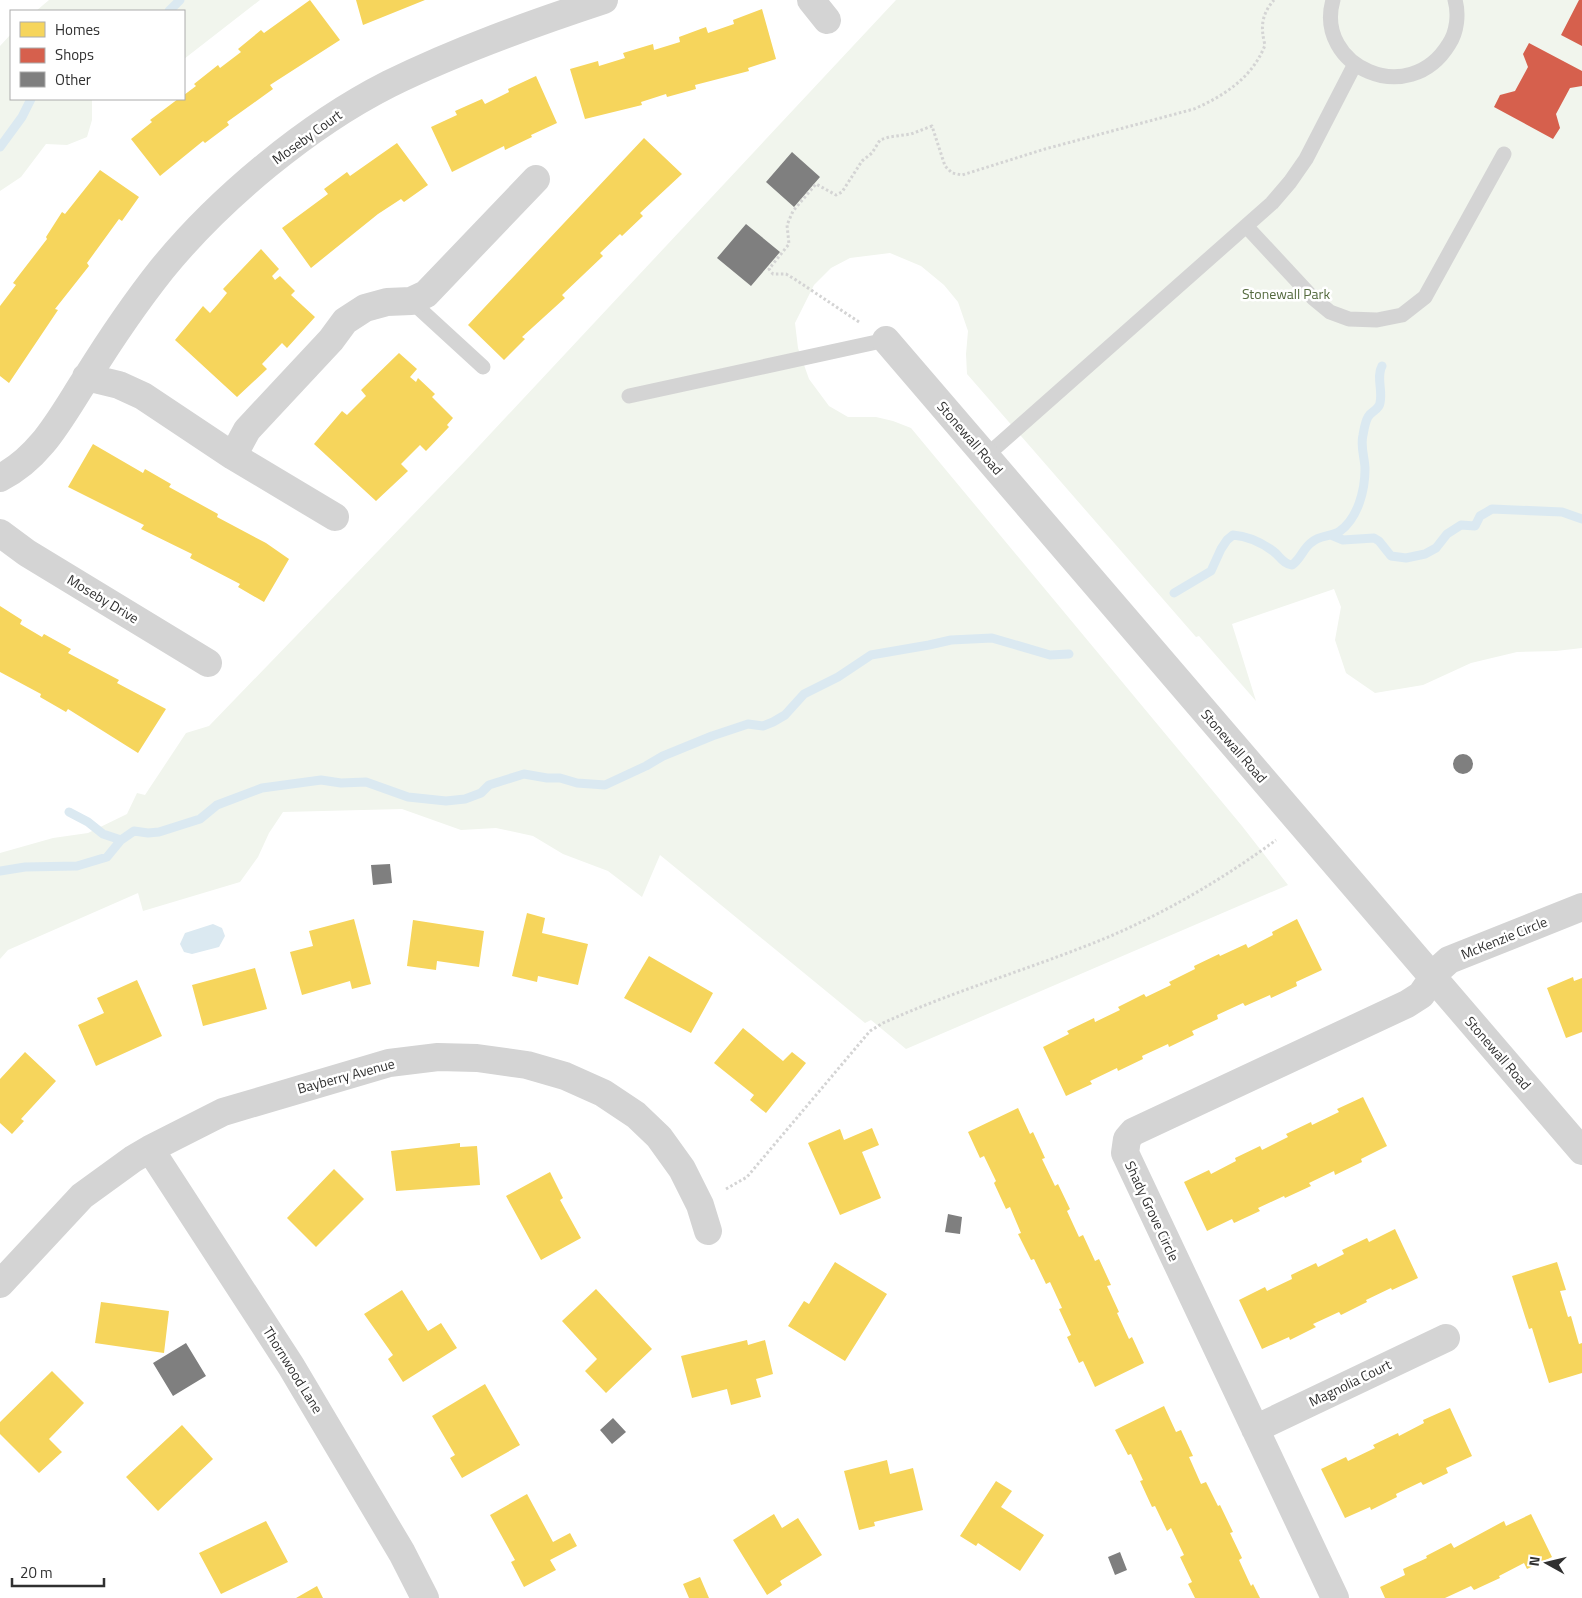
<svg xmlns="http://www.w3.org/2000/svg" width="1582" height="1598" viewBox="0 0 1582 1598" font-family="'Titillium Web',sans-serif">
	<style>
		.green { fill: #f1f5ed }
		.water { fill: #dbe9f1 }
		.homes { fill: #f6d55c }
		.shops { fill: #d6604d }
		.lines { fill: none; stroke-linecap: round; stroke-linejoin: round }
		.stream { stroke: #dbe9f1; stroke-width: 9 }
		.building { fill: #7f7f7f }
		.path { stroke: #d4d4d4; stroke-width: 3; stroke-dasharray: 2.5 2.5; stroke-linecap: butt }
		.service { stroke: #d4d4d4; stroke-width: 15 }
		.minor { stroke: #d4d4d4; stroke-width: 28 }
		.labels { text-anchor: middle; stroke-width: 5; stroke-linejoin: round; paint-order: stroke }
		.street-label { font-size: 14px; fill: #303030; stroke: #fff }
		.park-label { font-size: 14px; fill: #546a3e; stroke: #fff }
	</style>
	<rect width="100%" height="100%" fill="#fff"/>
	<path class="green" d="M49,0H260L184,59V11H36Z
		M896,0H1582V648L1556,651L1517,652L1471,663L1423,685L1375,693L1346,673L1335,640L1341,607L1334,589L1232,624L1256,701L1199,636L1196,637L967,374L966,354L968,331L958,302L944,285L921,266L890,253L850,258L831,268L814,285L795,323L798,348L809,379L829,406L848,417H876L893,421L911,428L1242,826L1288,885L906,1049L871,1020L865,1023L660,855L642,897L608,871L563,854L533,836L496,828L461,830L402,809L283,812L269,833L258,857L240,882L143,911L138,893L8,950L0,959V853L53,838L88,833L127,814L137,793L145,795L186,733L209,726L465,461Z
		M11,34V99H92V120L87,137L67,145L46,144L21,177L0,191V46Z"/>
	<path class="water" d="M213,924L222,928L225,936L219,947L192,954L184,952L180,944L185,933Z"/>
	<path class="homes" d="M310,0L340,40L270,85L273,89L227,122L229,125L205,143L203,141L160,176L131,139L152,122L150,120L178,99H184V95L196,86L194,84L218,65L220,68L241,52L238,49L261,30L264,33Z
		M356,0H425L363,25Z
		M762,9L776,59L748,68L749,71L695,85L696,89L667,97L666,94L641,102L642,105L585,119L570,69L598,61L599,66L625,58L623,53L653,44L654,50L680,42L679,37L706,27L708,33L734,24L733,20Z
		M536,76L557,123L531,135L532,137L505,150L504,146L452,172L431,127L457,115L455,111L482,99L485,104L509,92L508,89Z
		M644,138L682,174L640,213L643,216L622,236L620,234L600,253L603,256L562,295L565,298L522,337L525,339L504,360L468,325Z
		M397,143L428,185L404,202L401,199L378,214L311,268L282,228L328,194L324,189L347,172L350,176Z
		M100,170L139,197L122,221L119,219L87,263L89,266L55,309L58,310L9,383L0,376V306L16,285L13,283L47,239L46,237L62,212L65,214Z
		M261,249L279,269L272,276L275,280L280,276L295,291L291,295L315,317L287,348L282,343L262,364L267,369L237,397L175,340L203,306L210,313L218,304L227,293L223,289Z
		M399,353L417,369L410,377L416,382L418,378L435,394L432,397L453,418L447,425L449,427L426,451L420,445L401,464L408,471L376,501L314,444L342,411L347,415L366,396L361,390Z
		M93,444L143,473L145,469L171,484L169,487L218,514L217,517L266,543L289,559L264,602L238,587L240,584L190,558L192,554L141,529L144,525L68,487Z
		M0,606L22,620L20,624L42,637L44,634L71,649L68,653L119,680L117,683L166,709L138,753L68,709L66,712L40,697L41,694L0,672Z
		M527,913L545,918L542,933L588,944L578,985L538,976L537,982L512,976Z
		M354,919L371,984L352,989L350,981L302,995L290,952L313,946L309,931Z
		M1297,919L1322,970L1296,982L1297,986L1271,998L1270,995L1245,1006L1243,1003L1217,1015L1218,1019L1192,1031L1194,1035L1169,1047L1168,1044L1142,1056L1143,1059L1118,1071L1117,1068L1090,1081L1092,1084L1066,1096L1043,1047L1069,1034L1067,1031L1094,1018L1095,1022L1120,1010L1118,1007L1144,994L1146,997L1171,985L1169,982L1195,969L1194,966L1219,954L1220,956L1246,944L1248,948L1273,935L1272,932Z
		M413,920L484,931L479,967L437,961L436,970L407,966Z
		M649,956L713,993L691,1033L624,998Z
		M255,968L267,1009L203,1026L192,985Z
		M1573,977L1574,981L1582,978V1032L1566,1038L1547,988Z
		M137,980L162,1036L96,1066L78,1025L104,1013L97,998Z
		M743,1028L783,1061L792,1052L806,1063L766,1113L750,1100L754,1095L714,1063Z
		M25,1052L56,1081L21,1119L24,1121L12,1134L0,1123V1079Z
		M1363,1097L1387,1146L1361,1159L1362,1162L1335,1175L1334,1171L1309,1183L1311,1186L1285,1198L1284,1196L1258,1208L1260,1211L1234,1223L1232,1219L1207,1231L1184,1182L1209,1170L1211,1174L1236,1161L1235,1158L1260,1146L1262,1150L1288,1137L1286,1134L1311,1122L1312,1125L1339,1112L1337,1109Z
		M1018,1108L1030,1134L1033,1132L1045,1158L1042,1159L1055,1186L1058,1184L1070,1209L1067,1211L1079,1237L1083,1235L1095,1261L1099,1259L1111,1285L1107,1286L1119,1312L1117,1313L1129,1339L1132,1337L1144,1363L1095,1387L1083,1361L1079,1363L1067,1337L1071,1335L1059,1309L1062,1308L1050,1282L1046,1284L1034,1259L1031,1260L1018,1234L1021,1233L1010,1207L1006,1209L994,1183L996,1181L984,1156L980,1158L968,1132Z
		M872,1128L879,1145L862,1152L881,1198L840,1215L808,1143L840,1129L844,1140Z
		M460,1143V1147L477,1146L480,1185L396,1191L391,1151Z
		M334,1169L364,1199L316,1247L287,1218Z
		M550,1172L563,1198L560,1200L581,1238L541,1260L506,1196Z
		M1395,1229L1418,1278L1392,1290L1391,1288L1366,1300L1367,1302L1341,1315L1339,1312L1313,1324L1316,1327L1290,1340L1289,1337L1262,1349L1239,1300L1265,1287L1267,1291L1292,1279L1291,1275L1316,1263L1318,1267L1344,1254L1342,1250L1367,1238L1369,1242Z
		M835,1262L887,1294L845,1361L788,1326L804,1301L809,1304Z
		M1557,1262L1566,1290L1560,1291L1568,1317L1571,1316L1579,1344L1582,1343V1373L1549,1383L1532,1328L1529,1329L1512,1276Z
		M596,1289L652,1349L606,1393L585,1371L597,1359L562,1321Z
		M402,1290L428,1331L441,1323L457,1348L403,1382L388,1359L393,1355L364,1314Z
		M101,1302L169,1311L164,1353L95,1343Z
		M747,1340L748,1345L765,1340L773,1374L756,1379L761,1397L731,1405L727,1389L692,1398L681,1356Z
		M52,1371L84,1403L49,1439L62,1452L39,1473L0,1434V1422Z
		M485,1384L520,1445L462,1478L450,1458L455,1455L432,1416Z
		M1164,1406L1176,1432L1181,1430L1193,1456L1189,1457L1201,1484L1206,1482L1218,1506L1220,1505L1233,1532L1230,1533L1242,1558L1239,1560L1251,1586L1253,1584L1260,1598H1195L1188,1584L1192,1582L1180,1557L1184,1555L1171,1528L1167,1531L1155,1506L1152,1507L1140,1481L1143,1480L1131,1454L1128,1455L1115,1430Z
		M1450,1408L1472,1456L1446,1468L1448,1473L1423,1485L1421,1482L1396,1494L1397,1497L1371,1510L1370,1507L1345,1518L1321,1469L1346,1457L1348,1461L1375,1448L1373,1445L1398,1433L1399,1436L1424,1423L1423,1420Z
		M182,1425L213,1459L158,1511L126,1477Z
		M887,1460L890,1474L913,1468L923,1510L874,1522L875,1526L859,1530L844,1471Z
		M996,1481L1012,1491L1001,1507L1044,1535L1020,1571L978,1543L976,1546L960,1536Z
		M527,1494L553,1542L570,1533L577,1546L550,1560L556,1570L524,1587L511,1562L515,1560L490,1515Z
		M774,1514L782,1528L798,1518L822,1555L780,1581L782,1585L767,1595L733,1540Z
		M1531,1514L1552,1557L1527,1569L1524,1563L1499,1576L1500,1578L1474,1590L1471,1586L1445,1598H1385L1380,1587L1405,1575L1403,1569L1427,1558L1426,1556L1451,1543L1454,1548L1504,1521L1506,1526Z
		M266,1521L288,1562L221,1594L199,1553Z
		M700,1577L709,1598H689L683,1584Z
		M317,1586L323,1598H296Z"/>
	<path class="shops" d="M1579,0H1582V46L1561,35Z
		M1529,43L1582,71V86L1570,88L1556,114L1560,128L1553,139L1494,107L1500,95L1515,91L1528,67L1523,54Z"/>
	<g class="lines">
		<path class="stream" d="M169,11L180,0
			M0,147L22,117L31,99
			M1331,535L1343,540L1374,538L1379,541L1391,556L1406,558L1425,554L1436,548L1447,534L1461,525L1475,526L1480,516L1492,509L1562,512L1582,519
			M1174,593L1211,571L1221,549L1227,540L1233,535C1247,536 1262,543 1273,551C1280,556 1283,564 1292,565C1301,559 1303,548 1312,542C1320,535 1331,537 1340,531C1358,518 1365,490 1365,469C1365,458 1360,447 1363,435C1364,430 1365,422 1368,417C1371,411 1379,410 1380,403C1383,390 1376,377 1382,366
			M69,812L88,822L103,834L121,840
			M0,871L25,867L77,866L107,857L121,840L134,831L148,833L159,832L200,819L217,805L262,788L321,780L341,783L366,782L408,797L446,801L465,799L481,793L489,785L524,774L547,778H560L577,783L605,785L646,766L663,756L712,736L748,724L763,726L773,722L785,715L804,694L838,677L871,655L929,645L951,640L992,638L1050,655L1069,654"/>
	</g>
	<path class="building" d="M792,152L820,177L794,207L766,182Z
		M746,224L780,252L751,286L717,258Z
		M1453 764a10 10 0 1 1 20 0a10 10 0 1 1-20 0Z
		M390,864L392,883L373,885L371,865Z
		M948,1214L962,1217L960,1234L945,1232Z
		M186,1343L206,1376L173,1396L153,1363Z
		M613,1418L626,1432L612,1444L600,1430Z
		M1120,1552L1127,1570L1115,1575L1108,1557Z"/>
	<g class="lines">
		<path class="path" d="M859,322L796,280L786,274H773L769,269L789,244L787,225L793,211L816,184L836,195L842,192L862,161L872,153L880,140L889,137L911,134L932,126L945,166L952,173L962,175L1045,149L1194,109C1224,96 1253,77 1265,45C1260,26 1262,14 1274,0
			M726,1189L747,1177L870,1031L883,1023C958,989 1037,967 1113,935C1170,910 1226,877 1276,840"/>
		<path class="service" d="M1333,0C1314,66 1409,110 1449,44C1457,32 1459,14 1455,0
			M1246,226L1313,298L1330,312L1349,319L1377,320L1402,315L1425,297L1504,154
			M411,301L483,367
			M629,396L886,340
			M986,456L1272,203L1290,182L1306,159L1355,64"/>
		<path class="minor" d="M811,0L827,20
			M886,340L1582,1151
			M86,377L119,385L143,396L233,456L335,517
			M233,456L247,430L331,340L345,321L365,308L387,302L411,301L426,294L536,179
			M0,478C42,457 62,415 87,377C110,340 135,303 162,269C220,198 308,125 389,84C458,50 531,24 604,0
			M0,533L27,553L208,663
			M150,1149L291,1366L402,1553L425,1598
			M0,1284L82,1196L133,1159L150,1149L223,1112L389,1063L438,1057L477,1058L527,1065L565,1076L603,1093L636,1115L659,1137L682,1169L700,1205L708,1231
			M1255,1429L1446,1338
			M1335,1598L1125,1153L1127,1139L1133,1132L1407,1004L1421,995L1439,969L1449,960L1582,907"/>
	</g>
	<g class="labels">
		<g class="street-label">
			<text transform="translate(307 137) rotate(-36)" y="5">Moseby Court</text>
			<text transform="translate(970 438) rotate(49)" y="5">Stonewall Road</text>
			<text transform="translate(103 599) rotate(31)" y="5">Moseby Drive</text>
			<text transform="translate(1234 746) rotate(49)" y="5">Stonewall Road</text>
			<text transform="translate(1504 938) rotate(-22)" y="5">McKenzie Circle</text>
			<text transform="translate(1498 1053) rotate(49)" y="5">Stonewall Road</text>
			<text transform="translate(346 1076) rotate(-15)" y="5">Bayberry Avenue</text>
			<text transform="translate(1152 1211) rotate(65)" y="5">Shady Grove Circle</text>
			<text transform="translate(293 1370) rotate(58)" y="5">Thornwood Lane</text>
			<text transform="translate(1350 1383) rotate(-26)" y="5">Magnolia Court</text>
		</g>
		<g class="park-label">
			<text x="1286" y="299">Stonewall Park</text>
		</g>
	</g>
	<rect x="10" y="10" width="175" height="90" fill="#ffffff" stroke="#acacac"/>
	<rect x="20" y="22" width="25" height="15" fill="#f6d55c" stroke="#acacac"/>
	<text x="55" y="35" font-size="15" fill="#303030">Homes</text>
	<rect x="20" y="48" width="25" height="15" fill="#d6604d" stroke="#acacac"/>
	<text x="55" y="60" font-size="15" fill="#303030">Shops</text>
	<rect x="20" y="72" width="25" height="15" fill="#7f7f7f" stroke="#acacac"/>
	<text x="55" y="85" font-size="15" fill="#303030">Other</text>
	<g transform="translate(1547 1563) rotate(278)" stroke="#ffffff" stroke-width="4" paint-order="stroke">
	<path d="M0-4L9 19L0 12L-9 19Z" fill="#303030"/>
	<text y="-8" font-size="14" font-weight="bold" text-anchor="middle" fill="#303030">N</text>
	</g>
	<path d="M12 1578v8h92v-8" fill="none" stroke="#303030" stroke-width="2.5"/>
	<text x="20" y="1578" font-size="15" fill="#303030" stroke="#ffffff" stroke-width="4" paint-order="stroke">20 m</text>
</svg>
